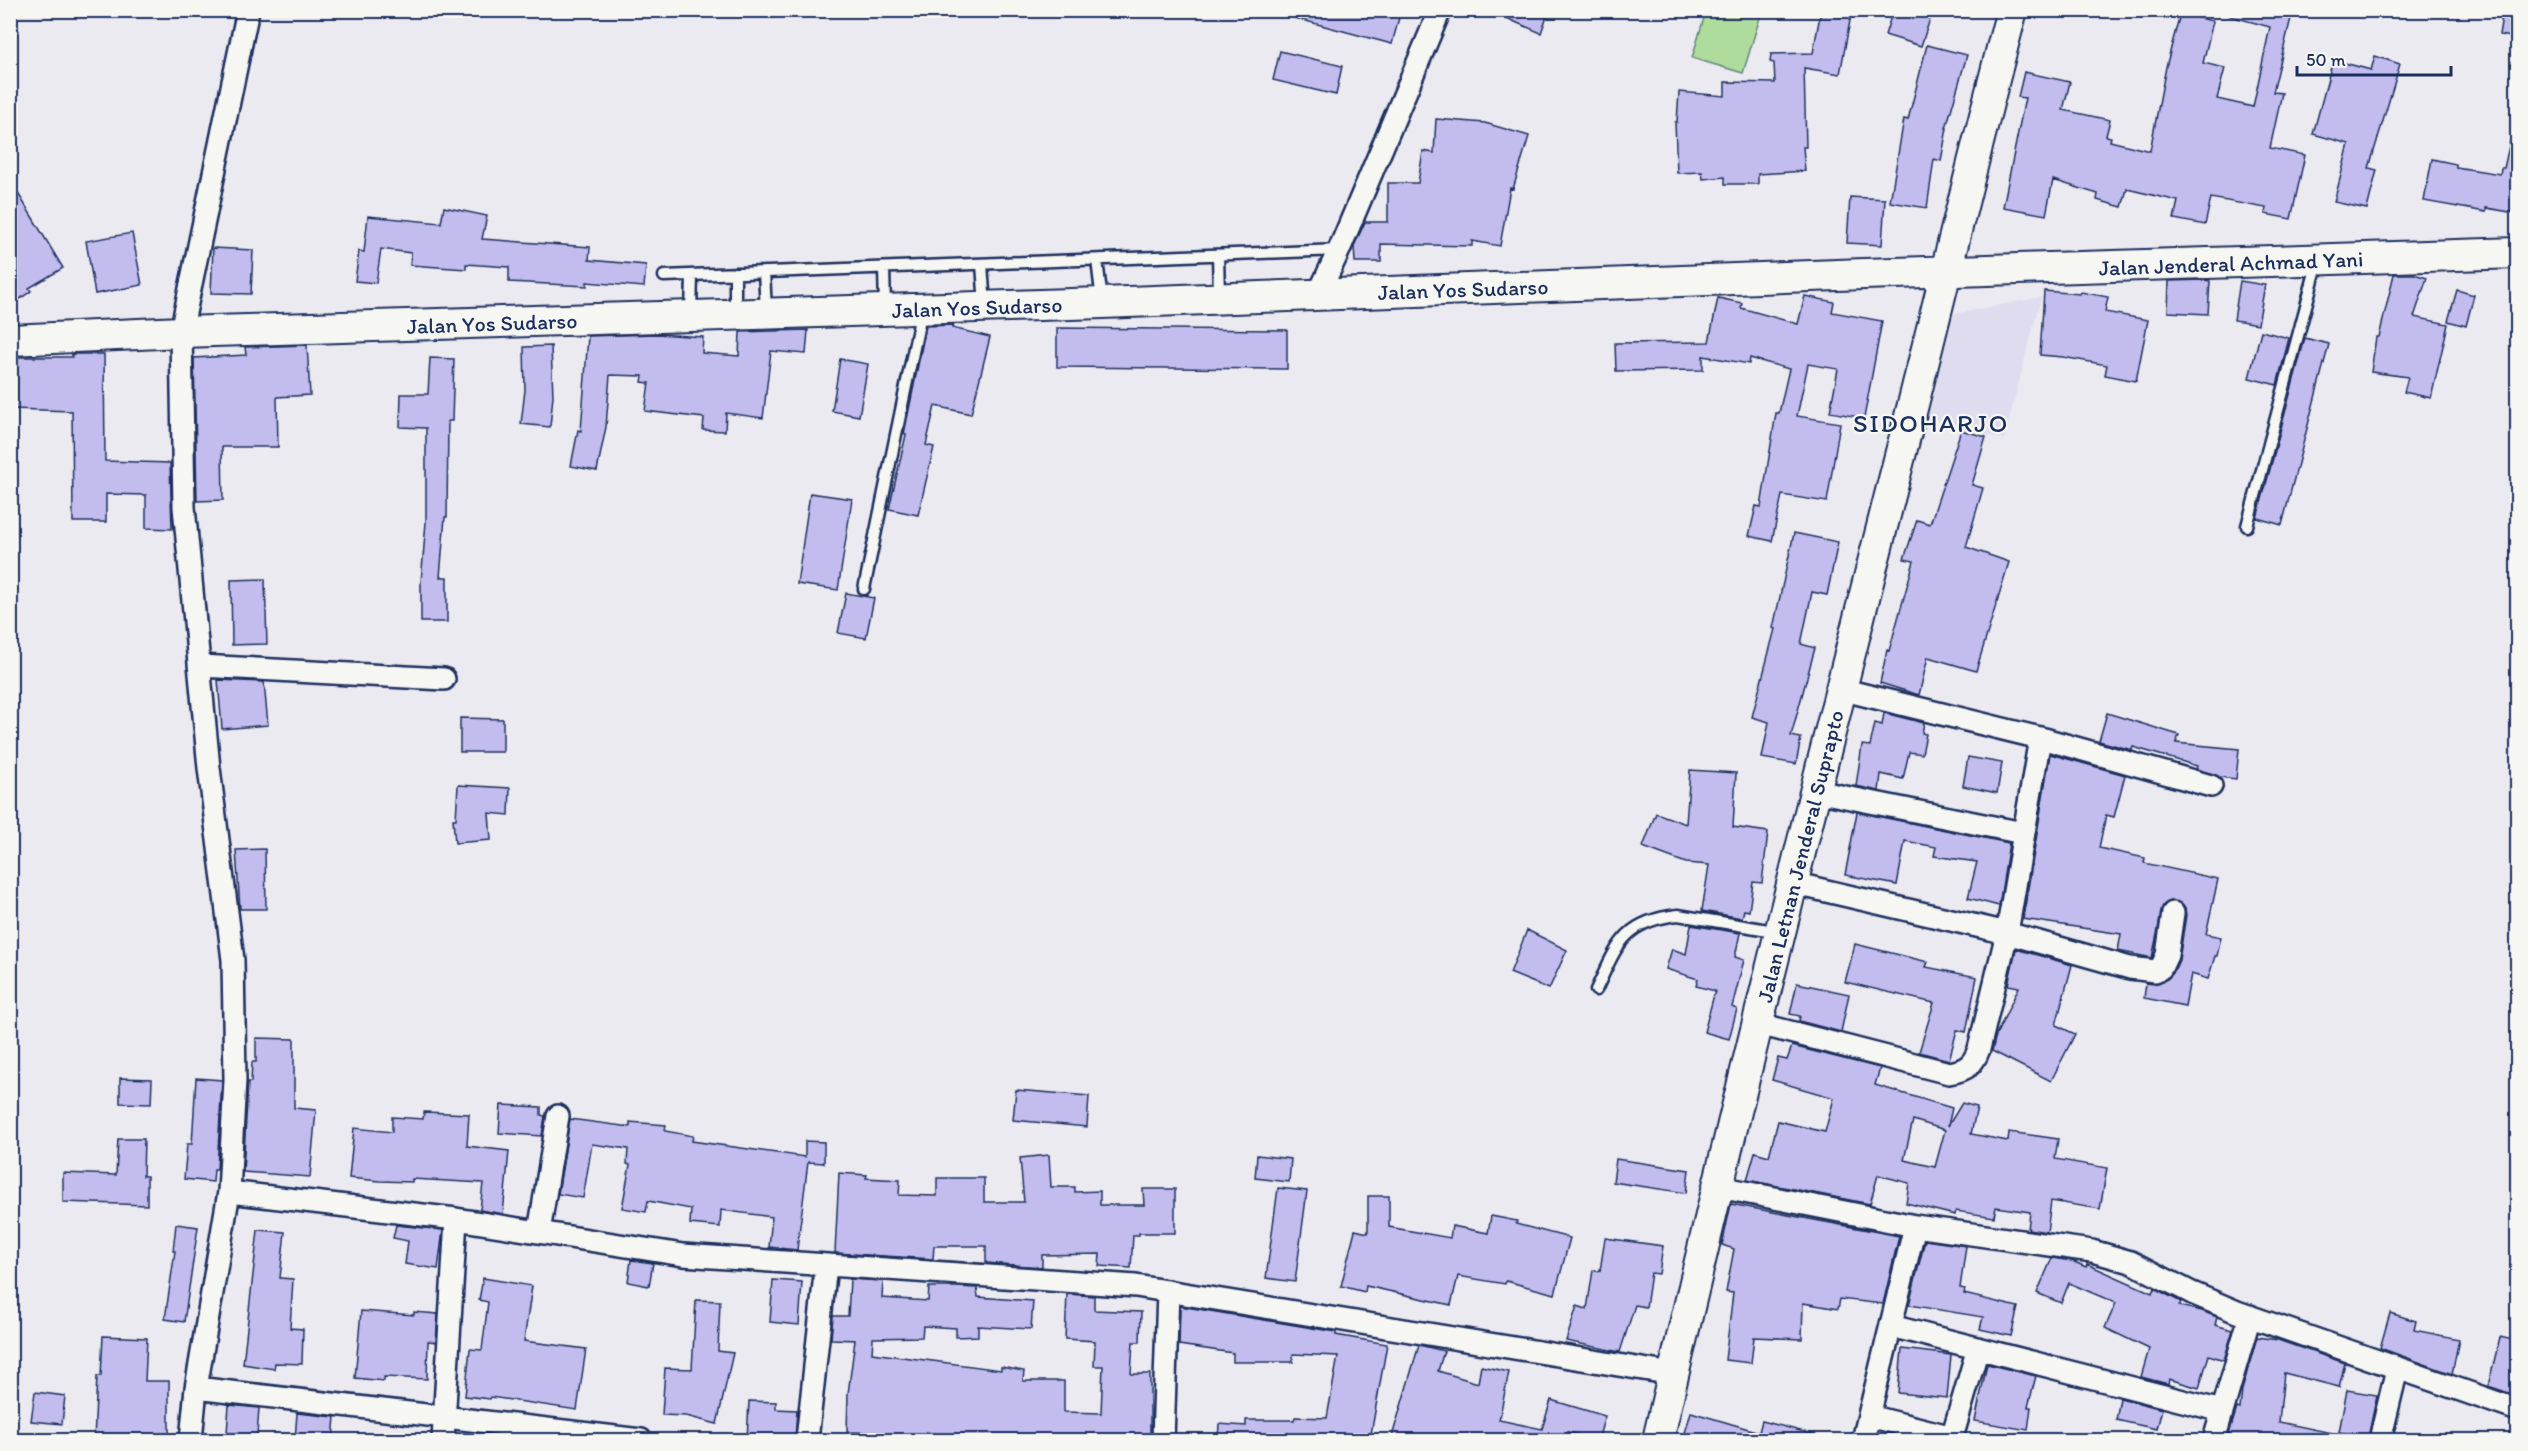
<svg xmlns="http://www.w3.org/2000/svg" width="2528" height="1451" viewBox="0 0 2528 1451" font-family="Itim,sans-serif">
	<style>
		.built { fill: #e0dcf0 }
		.green { fill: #aedc9c; stroke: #64867d; stroke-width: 1.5 }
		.building { fill: #c3bcee; stroke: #1b2f5e; stroke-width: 1.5; fill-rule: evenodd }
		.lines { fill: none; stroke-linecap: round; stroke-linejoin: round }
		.lane-casing { stroke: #1b2f5e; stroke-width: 15 }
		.street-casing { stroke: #1b2f5e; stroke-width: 26 }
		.secondary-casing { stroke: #1b2f5e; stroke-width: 34 }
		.lane { stroke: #f6f6f2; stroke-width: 10 }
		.street { stroke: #f6f6f2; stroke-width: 21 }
		.secondary { stroke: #f6f6f2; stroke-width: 30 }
		.labels { text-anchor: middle; stroke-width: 4.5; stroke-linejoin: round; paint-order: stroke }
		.street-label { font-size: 22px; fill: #1b2f5e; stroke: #f6f6f2 }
		.quarter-label { font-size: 26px; letter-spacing: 1.5px; fill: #1b2f5e; stroke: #f6f6f2 }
	</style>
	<rect width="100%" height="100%" fill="#eceaf1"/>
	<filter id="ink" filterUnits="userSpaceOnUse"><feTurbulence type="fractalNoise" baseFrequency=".0167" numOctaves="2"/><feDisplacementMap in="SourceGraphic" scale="12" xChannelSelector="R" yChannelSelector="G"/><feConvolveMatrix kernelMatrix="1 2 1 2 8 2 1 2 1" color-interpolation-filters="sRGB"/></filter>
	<g filter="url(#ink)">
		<path class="built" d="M2041,297L2004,440L1924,415L1948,315Z"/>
		<path class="green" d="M1706,11H1762L1743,73L1692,58Z"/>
		<path class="building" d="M1287,10H1401L1392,44L1287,16Z
			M1487,10H1549L1541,33Z
			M1821,10H1852L1840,74L1804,68L1806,147H1803L1805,171L1758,174V184H1725V177L1703,179L1702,172L1677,173L1675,122H1677L1679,92L1725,96V82L1775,83L1774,63L1770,62L1771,54L1813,53Z
			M1893,10H1933L1921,46L1885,35Z
			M2230,10H2293L2273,92L2282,93L2270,148L2305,155L2291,219L2265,214L2266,208L2211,198L2205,225L2174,219L2178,201L2127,189L2122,207L2097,200L2098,194L2053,180L2046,215L2003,207L2025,98L2018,97L2024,72L2070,82L2063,110L2110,120L2106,136L2111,137L2110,141L2150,151L2166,67L2180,14L2213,21L2203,63L2225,68L2217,99L2253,107L2270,27L2230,16Z
			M2503,10H2517V38L2499,35Z
			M1927,45L1967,55L1946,128H1947L1941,161L1934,159L1927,208L1890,202L1904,119L1908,120Z
			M1280,51L1342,66L1336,95L1273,80Z
			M2375,56L2400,64L2369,168L2377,170L2367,209L2334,202L2349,144L2313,134L2333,60L2371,70Z
			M1436,119L1485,123L1529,136L1513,189L1510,188L1500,246L1472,241V246L1381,244V262H1355L1354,246L1365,222H1388V183H1418L1423,151L1434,153Z
			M2511,137L2517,138L2516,213L2486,208V212L2424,201L2432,159L2456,164V167L2500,174L2501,168H2504Z
			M10,180L63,268L29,288L31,291L10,306Z
			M1850,197L1885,199L1882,245L1847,243Z
			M444,207L487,216L482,239L590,247L589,260L646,265L644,287L587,282V286L509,282V267L466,264V269L410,265L411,253L381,249L376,283L355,281L359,251L364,252L368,216L441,223Z
			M132,233L142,285L95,294L86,241Z
			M213,248L253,250L251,294L211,293Z
			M2394,274H2414L2427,278L2414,317L2448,324L2431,398L2404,392L2408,377L2371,372L2376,337H2379Z
			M2205,280L2210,281L2208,314L2168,312L2169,281Z
			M2240,281L2265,285L2258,324L2234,320Z
			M2457,290L2474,295L2466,326L2448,321Z
			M2044,291L2080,294L2081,292L2108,297L2105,312L2148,320L2136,381L2105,375L2107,365L2063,357L2040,355Z
			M1805,296L1834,302L1832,312L1882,321L1864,418L1830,412L1838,369L1808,364L1797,416L1840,423L1827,502L1782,495L1772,541L1749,536L1756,506L1761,507L1776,413H1779L1789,369L1750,358L1749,364L1703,356V370L1616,371L1615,343L1709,342L1718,298L1742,303L1741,308L1798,324Z
			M953,325L952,328L990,337L971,414L935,406L926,445L934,447L918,515L889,509L906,435L904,434L926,326Z
			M1057,328L1287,330V369L1057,367Z
			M808,330L806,354L771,351L763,418L726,413L725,431L703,430L704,418L645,411L649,383L642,382L643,376L610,375L606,427L597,471L571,466L578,430L581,431L588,336L657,334L703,337L702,353L739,356L740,332Z
			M2261,331L2289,338L2277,385L2249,378Z
			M2305,338L2329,344L2282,525L2257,518Z
			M307,345L310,395L277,397L278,447H222L223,500L197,501L194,358L246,355L245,347Z
			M551,346L553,396L550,427L521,424L525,390L524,347Z
			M72,354H104L105,461L170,463L172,529L146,528V495L106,494V522H73L72,411L11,409L12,357H72Z
			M430,358L454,359L452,421H448L447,517H445L440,577H447V622H421V582L426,522V428L400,427L401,394H428Z
			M840,359L868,364L859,416L832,411Z
			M1961,430L1986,437L1972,485L1983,488L1966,547L2009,562L1976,671L1928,657L1919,695L1880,683L1887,650L1889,651L1914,561L1904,559L1917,520L1930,524Z
			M810,493L852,499L838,590L797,584Z
			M1794,533L1838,542L1827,595L1812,592L1801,644L1815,648L1791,736L1801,738L1796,764L1762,758L1769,722L1752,717L1775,629L1773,628Z
			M265,579L267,644L232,645L231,580Z
			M846,593L874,598L866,638L838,633Z
			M218,680L264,682L268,725L222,729Z
			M1884,713L1924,723L1922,733L1926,734L1922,754L1909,752L1903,779L1881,774L1879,791L1856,786L1862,745L1870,746L1875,723L1882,725Z
			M2107,713L2179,735L2176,743L2239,749L2236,779L2220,777L2196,769L2197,766L2133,747L2132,750L2099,741Z
			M460,718L503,719V752H460Z
			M2050,754L2125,775L2114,817L2106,815L2099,848L2145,858L2144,863L2218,879L2206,934L2221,937L2217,956H2215L2208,979L2191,974L2185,1006L2144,998L2146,983L2154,984L2167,979L2173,973L2179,960L2186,915L2185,908L2180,903L2169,901L2163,906L2152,958L2118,951L2121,934L2023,919Z
			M1968,757L2002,763L1997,793L1963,786Z
			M1690,770L1736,773L1733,827L1768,832L1762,883L1753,882L1749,911L1744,910L1742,918L1702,911L1709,865L1686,863L1643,847L1656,813L1686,824Z
			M458,785L510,788L509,815L489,813L491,840L455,843L453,819H456Z
			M1857,812L2009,843L1999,906L1968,898L1977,862L1934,856L1936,847L1905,841L1897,885L1845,875Z
			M265,849L266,909H240L236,850Z
			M1691,925L1740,933L1735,957L1744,960L1732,1007L1737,1009L1729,1039L1704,1032L1715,991L1696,986L1698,979L1666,969L1672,949L1686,954Z
			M1527,930L1567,950L1549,989L1510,973Z
			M1855,944L1928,962L1926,967L1977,977L1966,1032L1957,1030L1949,1060L1919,1052L1934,1003L1845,982Z
			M2016,949L2072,965L2056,1025L2075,1034L2051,1081L1992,1051L1996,1035L2019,987L2008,985Z
			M1797,983L1849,994L1841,1032L1799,1021L1800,1016L1790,1014Z
			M256,1038L294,1039V1108L316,1110L310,1177L243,1172L248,1082H251L252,1062H256Z
			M1792,1046L1880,1068L1875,1085L1952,1108L1948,1126L1962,1103L1977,1107L1971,1134L2008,1141L2009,1132L2058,1139L2055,1159L2107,1168L2100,1209L2051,1201L2047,1232L2028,1229L2030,1212L1996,1207L1994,1217L1956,1211L1955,1215L1906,1203L1909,1183L1878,1175L1870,1204L1747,1180L1755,1152L1769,1156L1778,1121L1825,1132L1834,1098L1772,1080L1778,1058L1787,1060ZM1913,1120L1945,1130L1935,1167L1904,1160Z
			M120,1078L152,1079L151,1104L120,1103Z
			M196,1078L222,1080L217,1169H214L213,1182L184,1179L187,1144H192Z
			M1016,1090L1089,1096L1087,1127L1013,1120Z
			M501,1105L541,1107V1115L545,1116L542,1136L499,1133Z
			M424,1112L469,1114L467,1146L509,1151L503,1214L480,1210L483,1183L412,1179V1182L380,1181L349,1178L354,1128L392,1132V1117L423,1119Z
			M570,1119L630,1127V1122L666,1125L665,1131L693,1136L692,1141L805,1157V1141L824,1142V1163L808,1162L797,1250L769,1247L772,1217L721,1210L720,1227L690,1224L691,1209L648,1201L646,1212L622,1208L630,1165L627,1164L628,1149L592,1144L583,1198L558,1194Z
			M118,1139H144L143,1176H147V1205L63,1202V1173L116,1175Z
			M1049,1155L1051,1187H1075V1192L1100,1191V1205H1144L1143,1189H1175V1233H1139V1235H1133L1131,1268L1099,1266L1100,1254L1042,1255V1267L986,1263V1246H934L933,1259L835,1253L839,1173L867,1175L866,1178L900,1180L899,1195L937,1196V1178H984V1202H1024L1020,1158Z
			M1257,1155L1291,1159L1289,1182L1255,1178Z
			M1616,1159L1689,1170L1686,1193L1613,1182Z
			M1278,1188L1307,1191L1295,1282L1266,1278Z
			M1368,1196H1389V1227L1450,1238L1452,1226L1488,1233L1491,1216L1517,1221L1516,1224L1570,1238L1555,1294L1506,1281L1505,1284L1458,1276L1451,1305L1366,1286L1365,1292L1341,1286L1355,1230L1368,1233Z
			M1731,1204L1899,1236L1883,1304L1840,1299L1838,1309L1803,1303L1802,1339L1754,1337L1751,1363L1725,1360L1733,1293L1726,1292L1734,1249L1722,1245Z
			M176,1224L198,1227L184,1322L165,1319L175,1251H173Z
			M396,1225L443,1230L438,1269L405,1264L408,1241L393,1238Z
			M258,1230L285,1232L280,1278L293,1279L290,1328L303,1329L302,1364L275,1363L274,1369L243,1364Z
			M1605,1238L1663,1246L1659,1274L1651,1273L1646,1307L1635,1305L1620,1352L1566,1341L1577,1306L1587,1309L1593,1270L1600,1271Z
			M1925,1240L1966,1246L1960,1288L1965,1289L1964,1294L2018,1307L2011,1336L1980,1329L1983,1317L1909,1305Z
			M2052,1258L2072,1261L2086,1267L2087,1264L2152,1293L2154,1288L2181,1302L2179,1306L2202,1311L2217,1317L2215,1325L2233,1330L2224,1360L2209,1355L2199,1388L2169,1379L2168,1384L2141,1377L2149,1349L2105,1328L2116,1303L2069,1283L2061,1303L2037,1293Z
			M631,1260L653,1263L649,1286L628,1282Z
			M483,1278L532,1286L524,1341L586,1349L577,1410L491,1397L490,1399L465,1396L470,1349L482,1350L488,1302L479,1300Z
			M850,1279L883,1281L882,1298L928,1301L929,1287H957L977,1288L978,1297L1033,1301L1031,1329L978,1326V1336L956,1337V1328L923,1326L922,1337L873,1338L872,1353L1001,1370V1367L1024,1371L1023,1381H1064V1412L1101,1413L1103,1366H1094L1095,1341L1065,1339L1067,1294L1094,1296V1310L1141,1312L1140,1342H1133L1131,1374H1150V1440H875L876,1433L847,1432L848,1394L855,1340L831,1339L833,1316H848Z
			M773,1280L802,1282L799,1325L770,1322Z
			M696,1300L720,1301L718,1351L733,1353L717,1424L686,1416L662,1415L665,1368L692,1369Z
			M1180,1306L1336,1332V1335L1387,1344L1370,1440H1218L1219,1424L1246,1426V1420H1294L1295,1417L1327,1418L1338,1356L1293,1354V1362H1233V1353L1179,1345Z
			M361,1311L414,1315V1312L438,1314L436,1342L428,1341L427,1379L384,1377V1381L355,1378Z
			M2390,1313L2416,1321L2414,1330L2459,1339L2452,1374L2380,1348Z
			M103,1336L147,1338L145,1381H169V1440H94L97,1376H101Z
			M2257,1337L2278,1340L2345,1363L2339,1387L2284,1373L2279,1422L2332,1433L2331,1440H2227L2237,1408L2240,1409L2242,1390Z
			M2500,1337L2517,1341V1384L2515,1395L2488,1386Z
			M1419,1345L1444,1351L1438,1371L1478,1383L1481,1366L1509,1372L1499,1420L1542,1429L1551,1400L1605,1416L1598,1440L1568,1432L1566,1440H1391Z
			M1902,1349L1951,1355L1947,1398L1898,1393Z
			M1987,1364L2036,1376L2028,1407H2031L2028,1430L1975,1421Z
			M2347,1390L2377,1395L2368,1438L2339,1432Z
			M35,1392L65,1396L62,1424L31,1421Z
			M2120,1398L2162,1409L2157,1429L2116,1420Z
			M749,1401L776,1402V1409L797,1410L795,1440H747Z
			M229,1405L259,1408L257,1436L227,1433Z
			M1691,1412L1759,1432L1762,1421L1816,1435L1815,1440H1683Z
			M297,1413L335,1417L333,1440H295Z"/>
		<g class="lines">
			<defs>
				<path id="lane" d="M1218,255L1219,296
					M1097,260L1102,301
					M982,264L985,306
					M884,268L885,309
					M764,272L766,311
					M735,273V312
					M664,276L1339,250
					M691,314L692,275
					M2247,526L2318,261
					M864,589L922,309
					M1596,990C1617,946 1623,921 1678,915L1780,932"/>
				<path id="street" d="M1318,295L1339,250L1440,10
					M200,666L444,679
					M1840,689L2048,740L2211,786
					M1816,791L2023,833
					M1792,883L2007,933L2040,738
					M1759,1024L1949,1073C1967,1070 1973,1065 1979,1049L2007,933L2130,968L2155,971L2161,968L2167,955L2173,913
					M1719,1187L1915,1226L2092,1251L2131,1262L2192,1293L2237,1312L2518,1410
					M229,1192L456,1219L683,1255L1136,1286L1673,1374
					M539,1232L558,1116
					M1891,1326L2222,1411
					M196,1388L641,1440
					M1869,1416L1945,1435L1953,1434L1978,1348
					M191,1440L196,1388L229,1192L235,1080L233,960L209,768L184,507L181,332L248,10
					M443,1440L456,1219
					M807,1440L826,1265
					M1163,1440L1168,1291
					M1863,1440L1915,1226
					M2214,1440L2250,1316
					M2380,1440L2397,1369"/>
				<path id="secondary" d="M10,340L181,332L1102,303L1864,274L2518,253
					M1658,1440C1734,1111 1817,783 1900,456C1938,307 1973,158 2012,10"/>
			</defs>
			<use href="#lane" class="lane-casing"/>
			<use href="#street" class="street-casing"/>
			<use href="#secondary" class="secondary-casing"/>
			<use href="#lane" class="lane"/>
			<use href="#street" class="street"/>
			<use href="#secondary" class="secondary"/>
		</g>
	</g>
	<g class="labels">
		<g class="street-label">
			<text transform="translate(2231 263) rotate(-2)" y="8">Jalan Jenderal Achmad Yani</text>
			<text transform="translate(1463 289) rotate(-2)" y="8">Jalan Yos Sudarso</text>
			<text transform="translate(977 307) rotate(-2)" y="8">Jalan Yos Sudarso</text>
			<text transform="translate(492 323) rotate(-2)" y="8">Jalan Yos Sudarso</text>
			<text transform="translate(1800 856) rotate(-76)" y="8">Jalan Letnan Jenderal Suprapto</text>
		</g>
		<g class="quarter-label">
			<text x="1931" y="432">SIDOHARJO</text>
		</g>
	</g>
	<rect width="2528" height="1451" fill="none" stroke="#f6f6f2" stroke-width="36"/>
	<rect x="18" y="18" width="2492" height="1415" fill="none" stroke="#1b2f5e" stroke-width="2" filter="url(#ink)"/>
	<path d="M2297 66v9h154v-9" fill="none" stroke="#1b2f5e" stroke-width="3"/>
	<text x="2306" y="66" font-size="18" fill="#1b2f5e" stroke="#f6f6f2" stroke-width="4.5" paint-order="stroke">50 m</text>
</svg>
